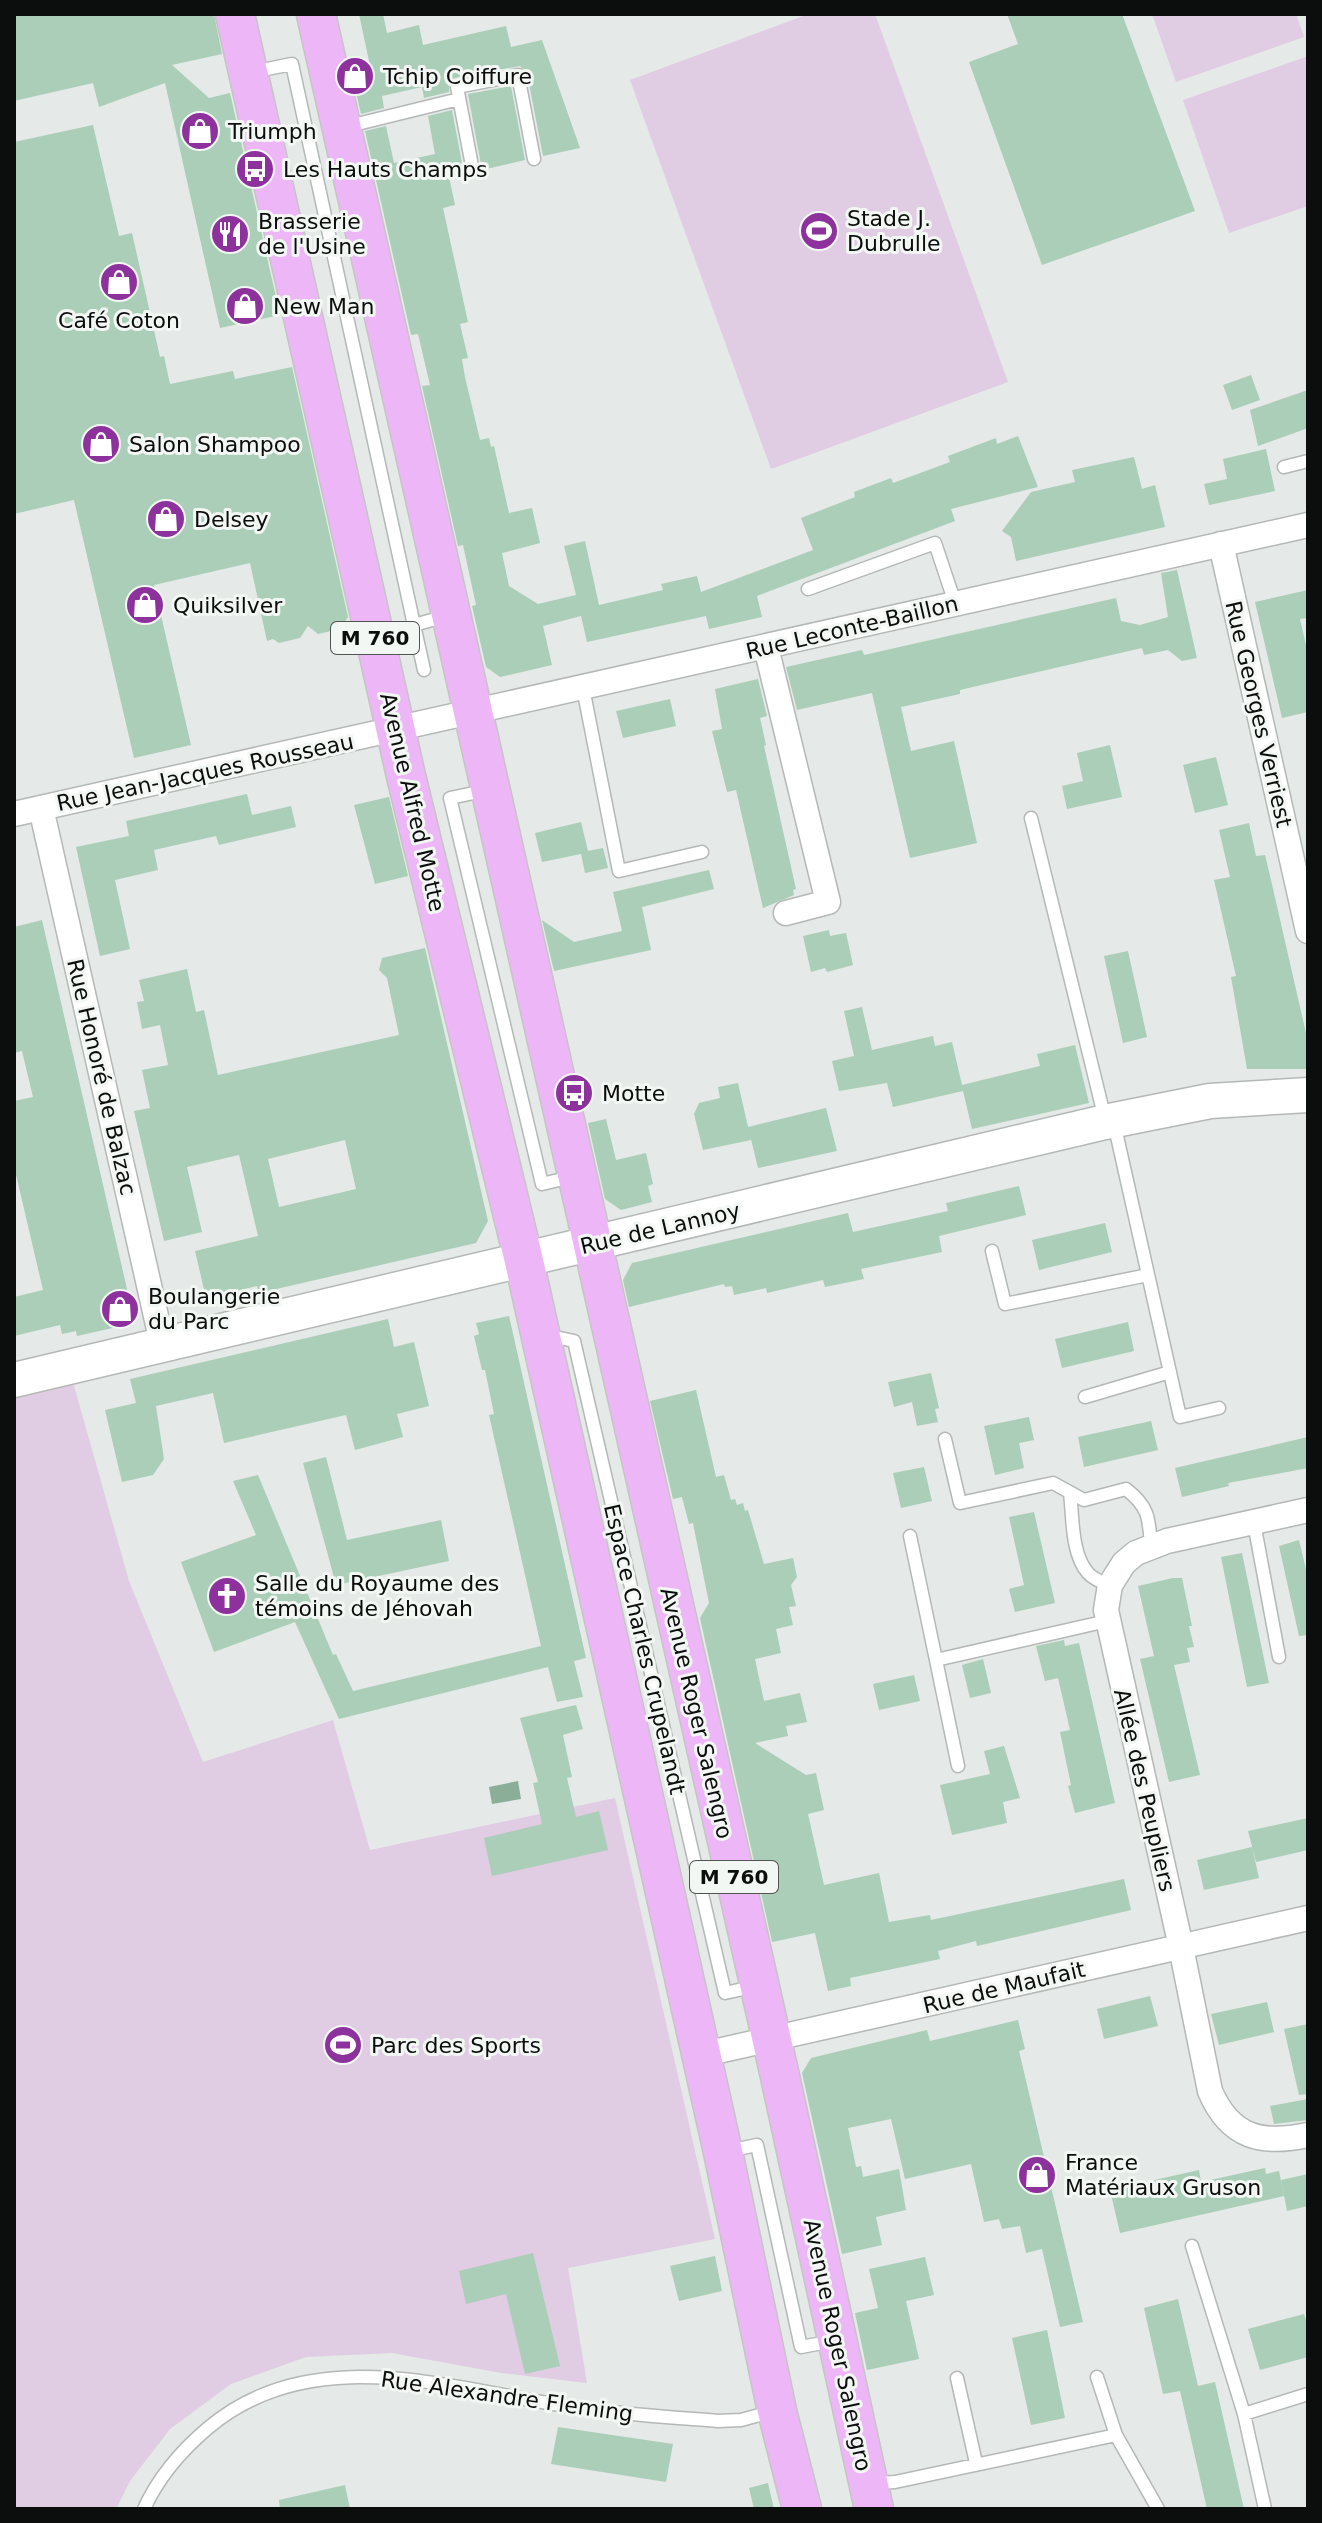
<svg xmlns="http://www.w3.org/2000/svg" width="1322" height="2523" viewBox="0 0 1322 2523" font-family="'DejaVu Sans',sans-serif">
	<style>
		.green { fill: #e0cce3 }
		.water { fill: #8bae99 }
		.building { fill: #aaceb8; fill-rule: evenodd }
		.lines { fill: none; stroke-linecap: round; stroke-linejoin: round }
		.service-casing { stroke: #b4b8b6; stroke-width: 15 }
		.minor-casing { stroke: #b4b8b6; stroke-width: 27 }
		.secondary-casing { stroke: #b4b8b6; stroke-width: 37 }
		.primary-casing { stroke: #c5c5c5; stroke-width: 41 }
		.service { stroke: #fff; stroke-width: 12 }
		.minor { stroke: #fff; stroke-width: 24 }
		.secondary { stroke: #fff; stroke-width: 34 }
		.primary { stroke: #edb6f7; stroke-width: 38 }
		.labels { text-anchor: middle; stroke-width: 6; stroke-linejoin: round; paint-order: stroke }
		.shield { fill: #f3f7f4; stroke: #515452; stroke-width: 2 }
		.shield-label { font-size: 20px; font-weight: bold; fill: #0c0e0d }
		.poi-label { font-size: 22px; fill: #0c0e0d; stroke: #f3f7f4; text-anchor: start }
		.street-label { font-size: 22px; fill: #0c0e0d; stroke: #f3f7f4 }
	</style>
	<rect width="100%" height="100%" fill="#e5e9e7"/>
	<path class="green" d="M809,14H875L1008,382L771,469L630,80Z
		M1152,14H1296L1304,37L1176,82Z
		M1308,56V206L1229,233L1183,100Z
		M73,1382L129,1581L203,1762L333,1720L370,1850L615,1798L715,2239L568,2268L587,2383L501,2373L392,2353L306,2357L231,2384L170,2429L130,2481L116,2509H14V1397Z"/>
	<path class="water" d="M518,1781L521,1799L492,1804L489,1787Z"/>
	<path class="building" d="M25,14H214L222,54L172,65L209,98L230,93L280,315L220,328L165,83L99,107L93,83L14,101V16Z
		M359,14H383L387,33L419,25L423,45L506,26L511,47L542,40L580,148L543,156L527,73L520,66L455,78L449,83V92L424,98L422,87L382,96L384,108L361,114L350,66L369,61Z
		M1007,14H1122L1195,211L1042,265L969,62L1018,44Z
		M511,86L525,160L482,170L468,94Z
		M452,110L464,174L449,177L455,205L443,208L468,322L460,324L468,358L462,359L465,377L480,440L489,438L491,447L494,446L509,513L532,508L540,543L502,553L509,586L538,604L576,595L564,546L585,541L599,605L663,590L661,584L697,576L701,592L813,550L801,518L855,497L854,492L891,478L893,483L950,462L948,456L996,438L997,444L1018,436L1038,487L951,509L955,521L757,596L762,617L709,629L706,616L587,642L581,616L543,626L552,665L500,677L486,667L472,606L476,605L463,545L458,546L422,386L430,385L418,334L411,335L365,131L386,126L394,163L435,154L428,116Z
		M93,125L119,236L132,233L160,357L164,356L170,384L233,371L235,379L292,367L348,617L340,629L318,634L308,626L300,638L279,643L273,639L267,641L250,563L154,585L191,745L134,758L74,500L14,514V142Z
		M1251,375L1260,400L1232,410L1223,385Z
		M1308,390V428L1258,446L1250,410Z
		M1266,449L1275,491L1209,505L1204,484L1227,479L1223,459Z
		M1134,457L1142,489L1155,485L1165,527L1016,561L1011,537L1002,531L1031,492L1075,482L1072,470Z
		M1177,570L1197,658L1182,661L1168,650L1144,655L1142,648L960,690V694L901,707L911,751L954,741L977,843L910,858L872,693L797,710L786,667L862,650L864,655L1116,598L1121,621L1140,625L1168,617L1161,573Z
		M1308,590V618L1300,619L1308,654V712L1282,718L1255,602Z
		M758,679L767,716L760,718L766,745L764,746L796,889L793,890L794,895L763,908L736,790L727,792L712,731L722,729L715,689Z
		M670,699L676,726L623,738L616,711Z
		M1110,745L1122,797L1067,809L1062,786L1083,781L1077,753Z
		M1216,757L1228,805L1195,813L1183,765Z
		M247,794L252,815L291,806L296,827L219,845L216,836L154,850L158,870L115,880L130,949L100,956L76,847L129,836L126,821Z
		M389,797L408,876L375,884L354,805Z
		M581,822L588,851L603,848L608,868L585,873L581,854L542,862L535,833Z
		M1249,823L1256,856L1265,855L1271,880L1308,1042V1069H1247L1231,977L1236,976L1214,880L1230,877L1219,830Z
		M709,870L714,889L642,907L651,950L554,971L542,920L574,942L622,931L613,892Z
		M42,920L133,1315L126,1325L77,1336L76,1331L62,1334L60,1325L14,1336V1297L43,1290L14,1166V1101L33,1097L22,1051L14,1053V927Z
		M829,930L830,936L846,933L853,965L827,972L825,968L811,972L803,936Z
		M425,948L488,1221L476,1243L259,1293L257,1286L206,1298L195,1251L258,1236L239,1155L187,1167L202,1232L164,1241L134,1111L150,1108L142,1070L168,1065L160,1025L142,1029L137,1002L144,1001L139,980L187,969L196,1012L204,1010L218,1075L399,1035L387,978L379,970L382,958ZM345,1140L356,1189L279,1207L268,1159Z
		M1128,951L1147,1037L1123,1043L1104,956Z
		M862,1007L872,1050L933,1036L935,1046L952,1042L962,1085L1040,1066L1037,1054L1075,1045L1089,1103L972,1129L963,1091L893,1107L887,1083L839,1091L832,1061L854,1056L844,1011Z
		M738,1083L748,1127L826,1108L837,1151L758,1168L750,1135L751,1140L703,1150L694,1114L699,1103L720,1098L718,1087Z
		M606,1119L616,1160L646,1153L653,1184L648,1186L652,1202L621,1210L605,1199L588,1123Z
		M1019,1186L1026,1215L939,1236L942,1252L861,1269L864,1279L825,1287L823,1280L767,1293L766,1288L734,1295L732,1286L725,1287L724,1284L629,1307L623,1280L632,1263L848,1213L853,1232L948,1211L946,1203Z
		M1105,1223L1112,1252L1039,1270L1032,1240Z
		M509,1316L586,1658L574,1661L583,1697L557,1702L548,1667L339,1719L295,1622L214,1652L181,1562L256,1535L233,1481L258,1475L333,1655L336,1654L353,1691L541,1646L489,1415L494,1414L485,1370H482L474,1336L479,1334L476,1323Z
		M388,1319L394,1347L414,1342L429,1406L397,1414L403,1437L355,1450L346,1415L224,1443L213,1393L156,1406L164,1459L153,1475L122,1482L105,1410L136,1403L130,1379Z
		M1128,1322L1134,1351L1062,1368L1055,1339Z
		M931,1373L939,1408L935,1409L938,1422L917,1426L912,1402L894,1407L888,1382Z
		M696,1390L716,1477L724,1475L731,1500L735,1499L737,1505L743,1503L745,1511L748,1510L764,1564L793,1558L797,1577L791,1585L796,1606L789,1607L793,1625L776,1629L781,1653L755,1659L764,1701L800,1693L807,1722L786,1726L788,1736L755,1743L806,1775L816,1773L824,1810L808,1814L824,1885L879,1873L889,1922L930,1915L931,1920L1124,1879L1131,1910L977,1946L976,1941L938,1951L940,1959L850,1978L851,1986L828,1991L815,1933L772,1942L700,1618L709,1603L693,1523L689,1524L682,1497L673,1499L650,1401Z
		M1029,1417L1034,1440L1019,1443L1024,1468L995,1475L984,1426Z
		M1151,1421L1158,1450L1084,1467L1078,1437Z
		M1308,1437V1468L1228,1483L1229,1486L1182,1497L1175,1468Z
		M326,1457L347,1540L441,1520L449,1561L336,1585L303,1463Z
		M924,1467L932,1501L901,1508L893,1473Z
		M1034,1512L1055,1603L1015,1612L1009,1589L1024,1585L1009,1517Z
		M1299,1540L1308,1578V1635L1299,1636L1279,1546Z
		M1242,1553L1269,1683L1247,1687L1221,1557Z
		M1173,1578H1182L1192,1626H1189L1194,1647L1187,1648L1190,1662L1174,1665L1200,1775L1169,1782L1140,1659L1154,1656L1138,1586Z
		M1064,1640L1065,1646L1079,1643L1115,1803L1075,1813L1068,1786L1071,1785L1060,1732L1070,1730L1058,1678L1045,1681L1036,1646Z
		M983,1659L991,1693L970,1698L962,1665Z
		M914,1675L920,1701L879,1710L873,1684Z
		M576,1705L583,1729L563,1735L572,1777L567,1778L576,1817L599,1811L608,1850L492,1876L484,1838L542,1824L533,1783L538,1782L520,1718Z
		M1004,1746L1020,1798L1003,1802L1007,1823L952,1835L940,1785L990,1774L984,1751Z
		M1308,1818V1850L1256,1862L1248,1831Z
		M1252,1847L1259,1878L1204,1890L1197,1860Z
		M1150,1996L1158,2026L1104,2039L1097,2009Z
		M1267,2002L1274,2032L1219,2045L1211,2014Z
		M1018,2020L1025,2049L1019,2051L1083,2322L1060,2327L1042,2249L1026,2253L1020,2226L1002,2229L999,2219L984,2222L971,2164L905,2179L891,2119L848,2128L856,2167L861,2166L863,2177L899,2169L906,2210L876,2217L882,2245L842,2254L802,2073L811,2058L927,2030L930,2041Z
		M1308,2024V2094L1299,2095L1284,2029Z
		M1308,2099V2120L1274,2124L1270,2106Z
		M1265,2168L1266,2174L1279,2171L1284,2196L1120,2233L1110,2190L1199,2170L1201,2182Z
		M1308,2174V2206L1287,2211L1281,2180Z
		M533,2253L560,2366L525,2374L506,2294L466,2304L459,2271Z
		M715,2256L722,2291L679,2301L670,2266Z
		M925,2257L934,2295L906,2301L919,2359L867,2370L855,2313L878,2308L869,2269Z
		M1178,2299L1198,2386L1215,2382L1244,2509H1207L1180,2391L1163,2394L1144,2308Z
		M1304,2314L1308,2326V2357L1260,2370L1248,2329Z
		M1047,2330L1065,2418L1031,2425L1012,2338Z
		M558,2427L673,2444L666,2482L551,2464Z
		M768,2483L774,2509H754L749,2488Z
		M345,2485L350,2509H280L279,2500Z"/>
	<g class="lines">
		<defs>
			<path id="service" d="M252,72L292,64L414,625L446,616
				M345,127L459,99
				M473,171L457,87L518,75L534,159
				M1284,467L1308,461
				M808,589L935,543L955,603
				M414,625L424,670
				M583,688L619,871L702,852
				M488,790L450,798L542,1184L575,1176
				M1031,818L1105,1119
				M1114,1123L1180,1417L1219,1408
				M992,1251L1005,1304L1148,1275
				M546,1335L574,1341L725,1993L756,1986
				M1085,1397L1170,1372
				M945,1439L960,1503L1053,1483L1084,1500L1126,1489C1149,1507 1149,1518 1151,1546
				M1070,1493C1073,1517 1071,1554 1088,1573C1093,1579 1102,1582 1110,1585
				M1254,1523L1279,1657
				M910,1536L936,1660
				M958,1766L936,1660L1107,1621
				M728,2151L757,2145L801,2347L833,2341
				M1192,2246L1244,2414L1265,2509
				M1097,2377L1116,2435
				M957,2378L976,2463
				M1244,2414L1308,2394
				M873,2483L895,2482L1116,2435L1158,2509
				M144,2509C158,2478 182,2450 208,2428C311,2341 448,2388 566,2406C616,2414 667,2417 718,2421L741,2420L774,2411"/>
			<path id="minor" d="M1221,544L1308,931
				M766,647L828,902L786,913
				M41,808L163,1347
				M14,814L1308,525
				M1308,1510L1167,1541L1136,1553L1124,1563L1110,1585L1106,1610L1181,1947L1210,2091C1230,2138 1262,2145 1308,2135
				M700,2055L1308,1918"/>
			<path id="secondary" d="M14,1380L1105,1122L1210,1101L1308,1095"/>
			<path id="primary" d="M235,14L406,776L524,1261L723,2152L777,2411L802,2509
				M316,14L779,2072L874,2509"/>
		</defs>
		<use href="#service" class="service-casing"/>
		<use href="#minor" class="minor-casing"/>
		<use href="#secondary" class="secondary-casing"/>
		<use href="#primary" class="primary-casing"/>
		<use href="#service" class="service"/>
		<use href="#minor" class="minor"/>
		<use href="#secondary" class="secondary"/>
		<use href="#primary" class="primary"/>
	</g>
	<defs>
		<symbol id="shop-disc" viewBox="-11 -11 22 22"><circle r="9.5" fill="#8d329d" stroke="#f3f7f4"/><path d="M-5-2.5h2.3a2.7 3.5 0 0 1 5.4 0H5L5.5 6h-11ZM-1.5-2.5h3a1.5 2.3 0 0 0-3 0Z" fill="#fff"/></symbol>
		<symbol id="bus-disc" viewBox="-11 -11 22 22"><circle r="9.5" fill="#8d329d" stroke="#f3f7f4"/><path d="M-5-6H5V4H4V6H2V4H-2V6H-4V4H-5ZM-3.5-4V0h7V-4ZM-3.5 1.2v1.5H-2V1.2ZM2 1.2v1.5H3.5V1.2Z" fill="#fff"/></symbol>
		<symbol id="stadium-disc" viewBox="-11 -11 22 22"><circle r="9.5" fill="#8d329d" stroke="#f3f7f4"/><path d="M0-5a6.5 5 0 1 0 0 10a6.5 5 0 1 0 0-10ZM-3.5-1.8h7v3.6h-7Z" fill="#fff"/></symbol>
		<symbol id="restaurant-disc" viewBox="-11 -11 22 22"><circle r="9.5" fill="#8d329d" stroke="#f3f7f4"/><path d="M-5-6h1v4h1v-4h1v4h1v-4h1v5L-1.5 .5V6h-2V.5L-5-1ZM5-6V6H3V1.5H1.5Q1.5-4 5-6Z" fill="#fff"/></symbol>
		<symbol id="church-disc" viewBox="-11 -11 22 22"><circle r="9.5" fill="#8d329d" stroke="#f3f7f4"/><path d="M-1.2-6h2.4v3.5h3.3v2.4h-3.3V6h-2.4V-.1h-3.3v-2.4h3.3Z" fill="#fff"/></symbol>
	</defs>
	<g fill-rule="evenodd">
		<use href="#shop-disc" x="333" y="54" width="44" height="44"/>
		<use href="#shop-disc" x="178" y="109" width="44" height="44"/>
		<use href="#bus-disc" x="233" y="147" width="44" height="44"/>
		<use href="#stadium-disc" x="797" y="209" width="44" height="44"/>
		<use href="#restaurant-disc" x="208" y="212" width="44" height="44"/>
		<use href="#shop-disc" x="97" y="260" width="44" height="44"/>
		<use href="#shop-disc" x="223" y="284" width="44" height="44"/>
		<use href="#shop-disc" x="79" y="422" width="44" height="44"/>
		<use href="#shop-disc" x="144" y="497" width="44" height="44"/>
		<use href="#shop-disc" x="123" y="583" width="44" height="44"/>
		<use href="#bus-disc" x="552" y="1071" width="44" height="44"/>
		<use href="#shop-disc" x="98" y="1287" width="44" height="44"/>
		<use href="#church-disc" x="205" y="1574" width="44" height="44"/>
		<use href="#stadium-disc" x="321" y="2023" width="44" height="44"/>
		<use href="#shop-disc" x="1015" y="2153" width="44" height="44"/>
	</g>
	<g class="labels">
		<g class="shield">
			<rect x="331" y="622" width="88" height="32" rx="6"/>
			<rect x="690" y="1861" width="88" height="32" rx="6"/>
		</g>
		<g class="shield-label">
			<text x="375" y="645">M 760</text>
			<text x="734" y="1884">M 760</text>
		</g>
		<g class="poi-label">
			<text x="383" y="84">Tchip Coiffure</text>
			<text x="228" y="139">Triumph</text>
			<text x="283" y="177">Les Hauts Champs</text>
			<text x="847" y="226">Stade J.<tspan x="847" dy="25">Dubrulle</tspan></text>
			<text x="258" y="229">Brasserie<tspan x="258" dy="25">de l'Usine</tspan></text>
			<text x="273" y="314">New Man</text>
			<text x="119" y="328" text-anchor="middle">Café Coton</text>
			<text x="129" y="452">Salon Shampoo</text>
			<text x="194" y="527">Delsey</text>
			<text x="173" y="613">Quiksilver</text>
			<text x="602" y="1101">Motte</text>
			<text x="148" y="1304">Boulangerie<tspan x="148" dy="25">du Parc</tspan></text>
			<text x="255" y="1591">Salle du Royaume des<tspan x="255" dy="25">témoins de Jéhovah</tspan></text>
			<text x="371" y="2053">Parc des Sports</text>
			<text x="1065" y="2170">France<tspan x="1065" dy="25">Matériaux Gruson</tspan></text>
		</g>
		<g class="street-label">
			<text transform="translate(852 627) rotate(-13)" y="8">Rue Leconte-Baillon</text>
			<text transform="translate(1259 714) rotate(77)" y="8">Rue Georges Verriest</text>
			<text transform="translate(205 772) rotate(-12)" y="8">Rue Jean-Jacques Rousseau</text>
			<text transform="translate(413 802) rotate(77)" y="8">Avenue Alfred Motte</text>
			<text transform="translate(102 1077) rotate(77)" y="8">Rue Honoré de Balzac</text>
			<text transform="translate(660 1228) rotate(-13)" y="8">Rue de Lannoy</text>
			<text transform="translate(645 1649) rotate(77)" y="8">Espace Charles Crupelandt</text>
			<text transform="translate(697 1713) rotate(77)" y="8">Avenue Roger Salengro</text>
			<text transform="translate(1145 1790) rotate(77)" y="8">Allée des Peupliers</text>
			<text transform="translate(1004 1987) rotate(-13)" y="8">Rue de Maufait</text>
			<text transform="translate(838 2345) rotate(78)" y="8">Avenue Roger Salengro</text>
			<text transform="translate(507 2396) rotate(8)" y="8">Rue Alexandre Fleming</text>
		</g>
	</g>
	<rect width="1322" height="2523" fill="none" stroke="#0c0e0d" stroke-width="32"/>
</svg>
